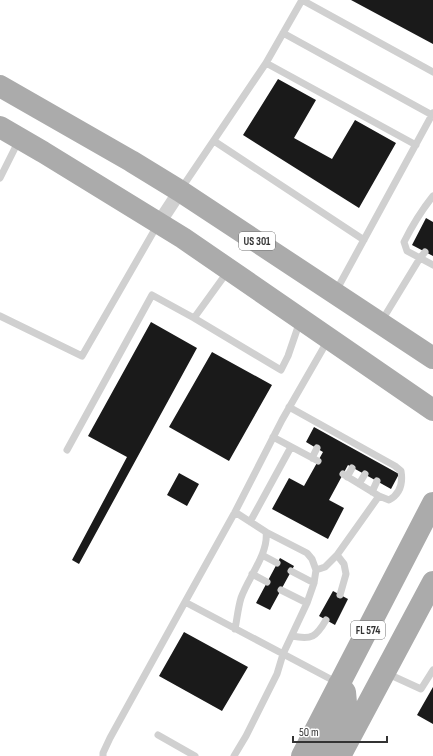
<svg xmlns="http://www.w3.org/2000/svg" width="433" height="756" viewBox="0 0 433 756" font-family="'Sofia Sans Condensed',sans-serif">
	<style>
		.building { fill: #1a1a1a }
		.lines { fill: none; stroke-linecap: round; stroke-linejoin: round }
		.lane { stroke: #d0d0d0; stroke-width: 7 }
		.street { stroke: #d0d0d0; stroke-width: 14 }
		.primary { stroke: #ababab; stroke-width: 22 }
		.labels { text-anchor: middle; stroke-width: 4; stroke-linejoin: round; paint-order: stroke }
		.shield { fill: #fff; stroke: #707070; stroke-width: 1 }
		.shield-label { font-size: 11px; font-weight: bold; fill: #333 }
	</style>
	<rect width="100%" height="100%" fill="#fff"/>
	<path class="building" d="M351,0H433V44Z
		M278,79L316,100L294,138L332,159L355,120L396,143L359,208L243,135Z
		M426,218L433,222V256L412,245Z
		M151,322L197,348L79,564L72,560L127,457L88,436Z
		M212,352L272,385L229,461L169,427Z
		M314,427L399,474L391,489L348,465L329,500L344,508L328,539L272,509L289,478L304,486L323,452L306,442Z
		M179,473L199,484L187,506L167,495Z
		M280,558L294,566L270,610L256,603Z
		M333,591L348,599L335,625L319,616Z
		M184,632L248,667L222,711L159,676Z
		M433,687V724L417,715Z"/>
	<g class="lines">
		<path class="lane" d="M302,0L433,72
			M283,33L432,115
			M266,63L416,145
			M214,141L364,240
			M0,178L19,140
			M181,189L266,63L302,0
			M425,252L420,258L407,251L404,242C412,226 421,211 433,196
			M336,291L433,113
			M0,316L82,356L158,224
			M194,318L281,370L288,356L300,321
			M381,322L420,258L433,265
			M328,340L282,420L235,512L185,602L338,683
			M289,407L395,466L401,471C403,483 400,494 389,500L379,496L337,555L325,567L316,570
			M273,437L318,461
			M67,450L152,295L194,318L228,271
			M312,458L317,448
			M343,474L379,496
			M347,477L352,468
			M359,484L365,474
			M372,492L377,481
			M235,512L266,532C269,553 248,578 241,598C238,608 237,619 235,629
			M250,522L291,447
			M262,555L277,563
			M337,555L344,564L346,574L340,595
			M291,571L314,583
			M252,574L267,582
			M281,590L307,603
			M292,636C312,640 316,637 326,620
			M386,673L421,689L433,670
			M158,735L195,756
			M103,756V753L110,738L185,602
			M234,756L246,736L277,674L283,654L307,603L314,583L316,570L312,559L307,553L266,532"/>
		<path class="street" d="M159,223L180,191"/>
		<path class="primary" d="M0,86L131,161L180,191L433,358
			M0,127L43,152L183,238L433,410
			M302,756L433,503
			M321,756L346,703L345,692L339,684
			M340,756L433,582"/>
	</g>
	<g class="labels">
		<g class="shield">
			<rect x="239" y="232" width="36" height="18" rx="3"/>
			<rect x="351" y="621" width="34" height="18" rx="3"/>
		</g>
		<g class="shield-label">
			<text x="257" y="245">US 301</text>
			<text x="368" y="634">FL 574</text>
		</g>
	</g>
	<path d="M293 736v6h94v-6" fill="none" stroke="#333333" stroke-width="2"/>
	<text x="299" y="736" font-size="12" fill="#333333" stroke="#ffffff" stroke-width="3" paint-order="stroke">50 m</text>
</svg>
